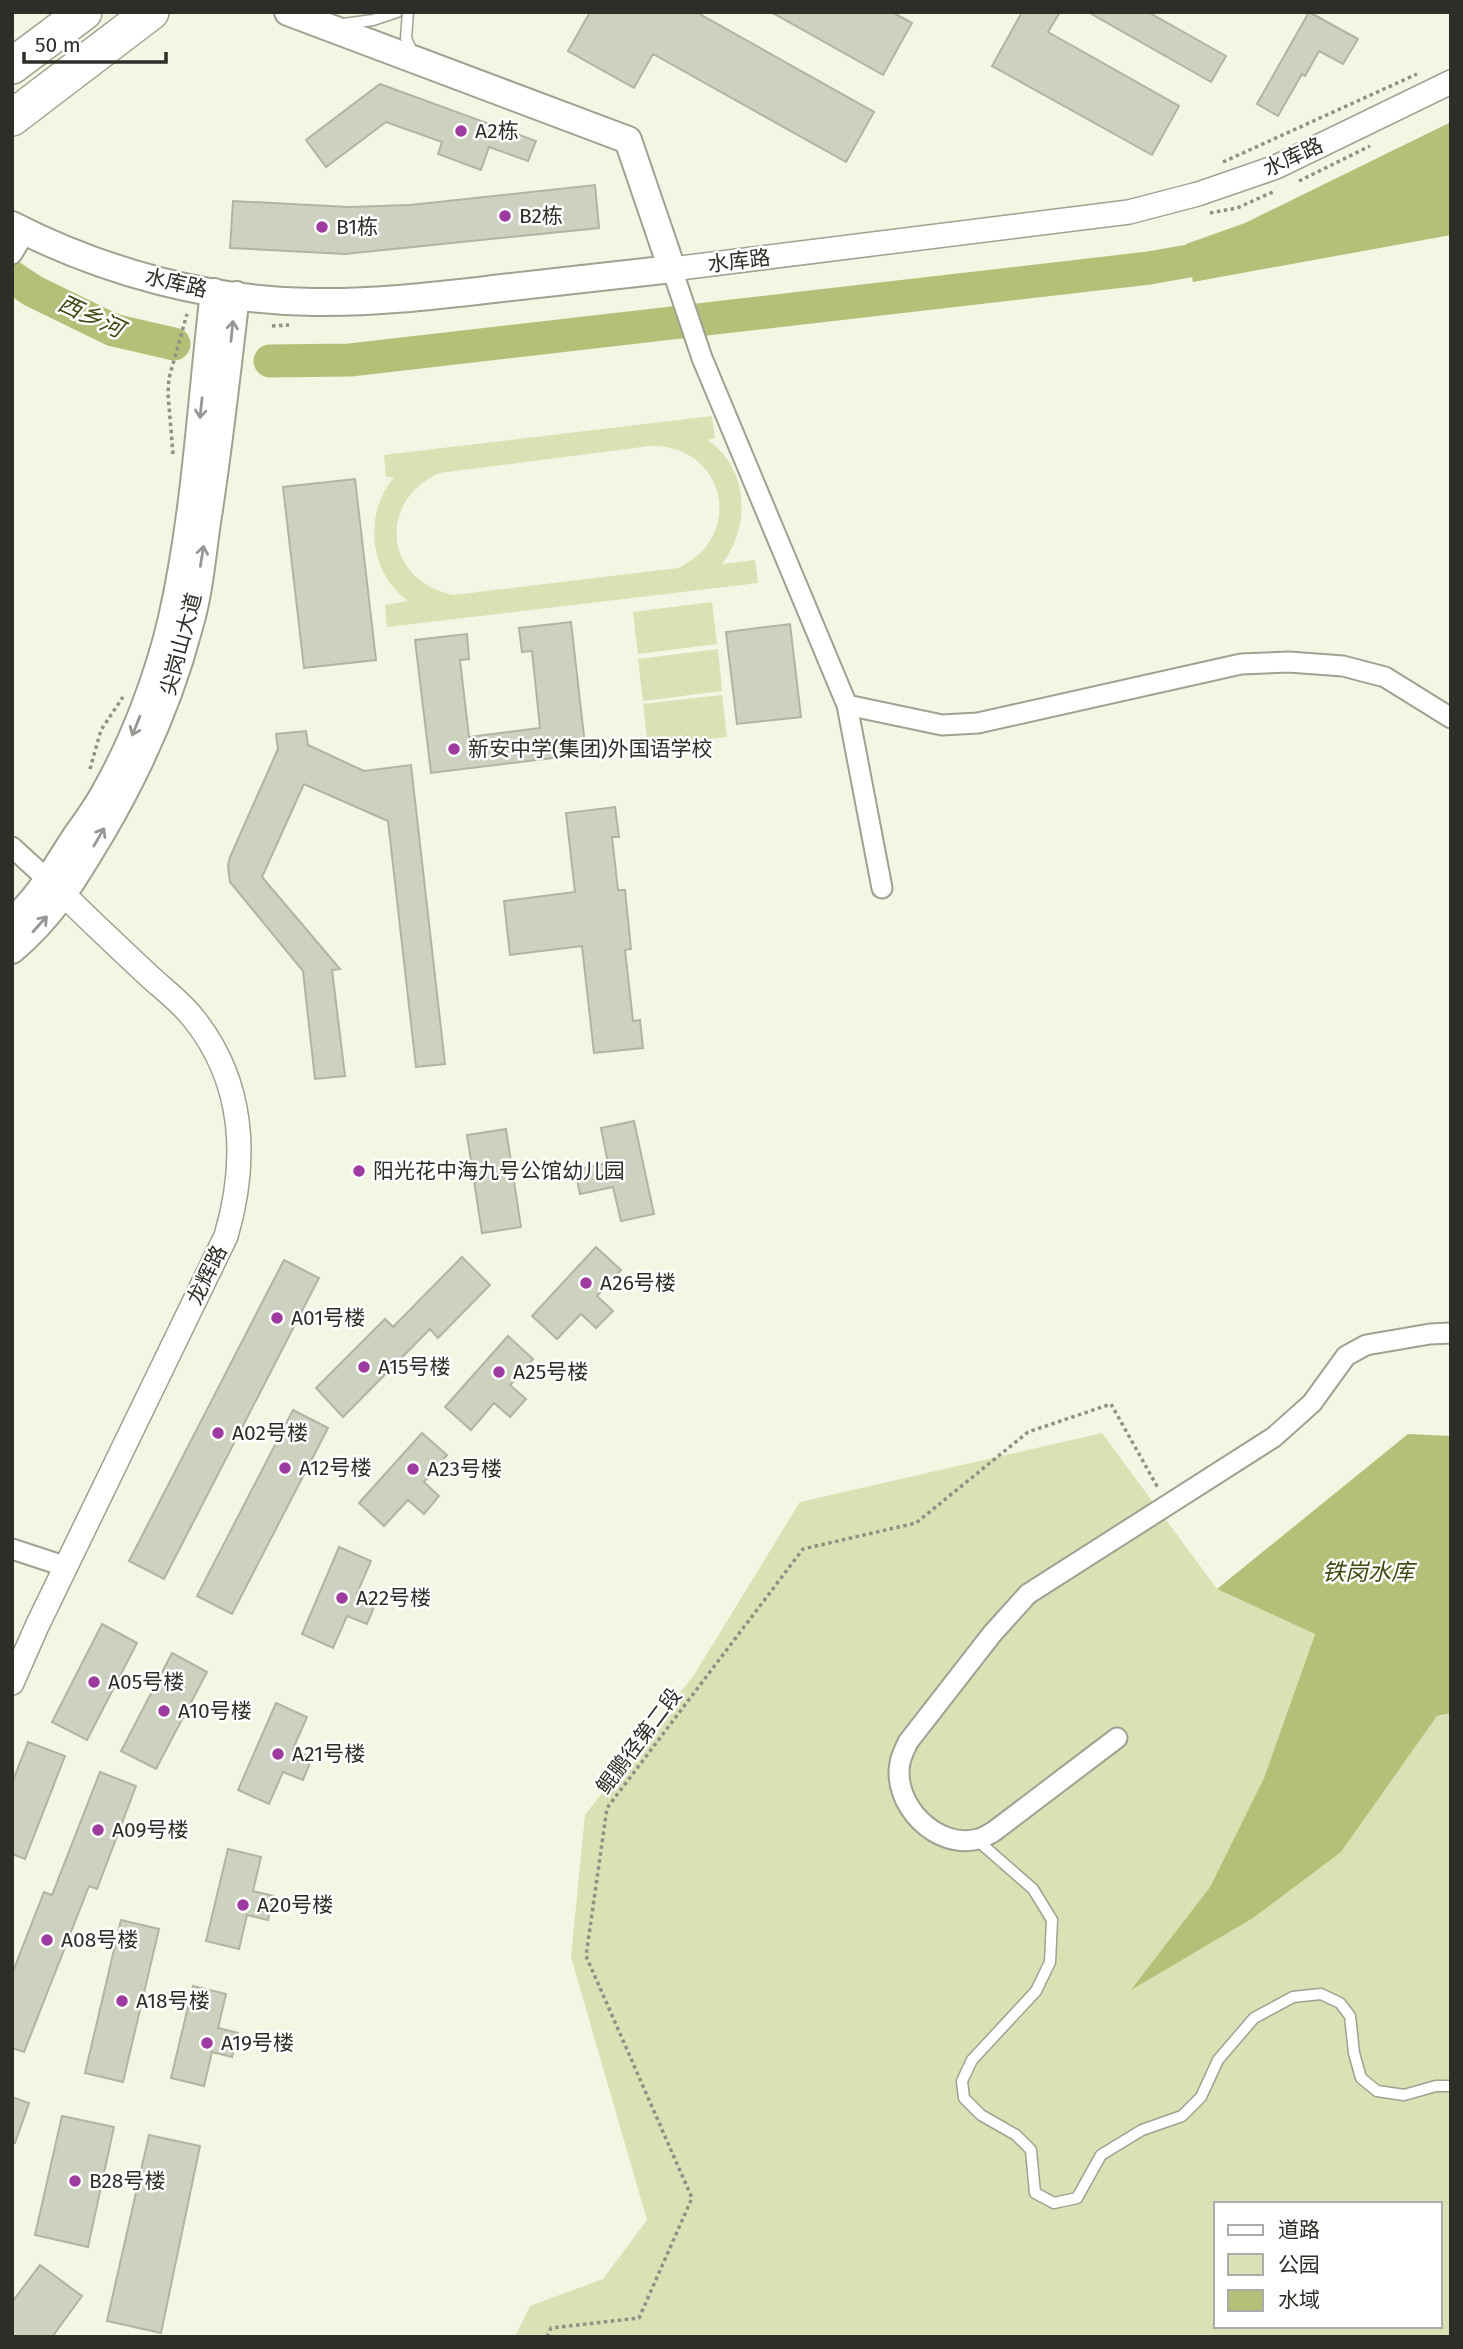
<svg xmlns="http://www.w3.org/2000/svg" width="1463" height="2349" viewBox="0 0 1463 2349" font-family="'Fira Sans','Noto Sans SC',sans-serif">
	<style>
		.green { fill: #d9e1b5; fill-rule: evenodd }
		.water { fill: #b4c078 }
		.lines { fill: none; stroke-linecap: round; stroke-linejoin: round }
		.river { stroke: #b4c078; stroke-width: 33 }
		.building { fill: #cdd1bf; stroke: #b0b4a2; stroke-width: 2 }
		.service-casing { stroke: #9ea290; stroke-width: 13 }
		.minor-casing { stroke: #9ea290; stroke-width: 23 }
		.tertiary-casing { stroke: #9ea290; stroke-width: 26 }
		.secondary-casing { stroke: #9ea290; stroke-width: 30 }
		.motorway-casing { stroke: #9ea290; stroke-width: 38 }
		.path { stroke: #8e9184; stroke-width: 3.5; stroke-dasharray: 3.5 3.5; stroke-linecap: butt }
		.service { stroke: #fff; stroke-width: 10 }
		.minor { stroke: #fff; stroke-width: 19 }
		.tertiary { stroke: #fff; stroke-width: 23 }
		.secondary { stroke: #fff; stroke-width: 26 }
		.motorway { stroke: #fff; stroke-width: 35 }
		.oneway { stroke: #969693 }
		.poi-dot { fill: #9d3ba1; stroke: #fff; stroke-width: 2.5 }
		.labels { text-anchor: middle; stroke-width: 5; stroke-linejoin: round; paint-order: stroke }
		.poi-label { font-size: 21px; fill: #2c2e27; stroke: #fff; text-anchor: start }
		.street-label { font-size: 21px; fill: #2c2e27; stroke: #fff }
		.water-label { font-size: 23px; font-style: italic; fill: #424913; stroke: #fff }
	</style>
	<rect width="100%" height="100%" fill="#f2f6e3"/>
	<path class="green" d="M712,416L715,438L708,440C749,469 751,526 722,564L755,560L758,583L387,627L385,605L408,601C369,572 363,515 394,477H386L384,455ZM650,446C726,444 746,537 678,568L453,595C385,581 376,502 439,473Z
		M712,602L717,644L638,654L633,612Z
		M718,649L722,691L643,701L638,659Z
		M722,695L727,737L648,746L643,704Z
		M1102,1433L1217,1589L1315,1633L1264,1778L1210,1887L1133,1989L1341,1852L1437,1716L1451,1713V2337H515L530,2306L603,2279L647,2220L571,1957L585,1815L694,1675L800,1502ZM1216,2204H1440V2326H1216Z"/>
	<path class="water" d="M1451,122V235L1193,282L1186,244L1245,223Z
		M1408,1434L1451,1436V1713L1437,1716L1341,1852L1253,1918L1131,1990L1210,1887L1264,1778L1315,1634L1217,1589Z"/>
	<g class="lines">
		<path class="river" d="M12,277L33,291L113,330L174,344
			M270,361L350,360L1149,268L1234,253"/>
	</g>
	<path class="building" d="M590,12H696L874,112L846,162L653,54L634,88L568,51Z
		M771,12H892L912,23L883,75Z
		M1022,12H1060L1048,32L1179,106L1152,155L992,66Z
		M1088,12H1148L1226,56L1211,82Z
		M1309,12L1358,39L1343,64L1319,51L1305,76L1302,74L1278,116L1257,104Z
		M380,84L536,141L528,161L489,147L481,170L438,154L442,142L386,122L326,167L306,140Z
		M595,185L599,228L345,254L230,248L233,201L348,207L410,205Z
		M355,479L376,660L304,668L283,487Z
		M571,622L586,754L431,773L415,640L467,634L469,659L460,660L469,737L540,728L532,651L522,652L519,628Z
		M790,624L801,717L737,724L726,632Z
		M306,731L308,745L364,771L411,765L445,1064L416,1067L388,821L304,784L262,877L340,969L332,970L345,1076L315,1079L303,971L230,882L228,866L230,857L278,749L276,734Z
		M615,807L619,837H612L618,890H625L631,949L625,950L633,1021L640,1020L643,1048L594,1053L582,946L510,955L504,901L575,892L566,813Z
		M634,1121L654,1214L621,1221L613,1187L580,1194L575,1170L608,1163L601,1128Z
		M506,1129L521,1227L482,1233L467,1135Z
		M596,1247L621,1270L597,1296L613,1311L596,1328L581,1314L557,1339L532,1316Z
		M462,1257L490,1285L438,1338L430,1329L343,1417L316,1388L385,1319L393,1327Z
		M284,1260L319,1278L164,1579L129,1561Z
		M508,1336L533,1359L510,1385L526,1399L510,1417L494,1403L471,1430L445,1407Z
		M293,1410L328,1428L232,1614L197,1596Z
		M422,1433L447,1455L424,1482L439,1496L424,1514L408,1500L384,1526L359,1503Z
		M339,1547L371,1561L357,1593L376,1602L367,1624L347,1616L333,1648L302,1634Z
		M102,1624L137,1643L87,1740L52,1722Z
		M172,1653L207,1672L156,1769L121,1751Z
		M276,1703L307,1717L293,1749L312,1758L303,1780L283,1772L269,1804L238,1790Z
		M28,1742L65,1756L25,1859L12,1854V1783Z
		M100,1772L136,1786L97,1889L89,1886L24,2052L12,2048V1974L44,1892L52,1895Z
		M228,1849L261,1857L253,1891L274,1896L268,1920L247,1915L239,1949L206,1941Z
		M121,1920L159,1929L123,2082L85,2073Z
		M193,1986L226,1994L218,2028L238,2033L232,2057L212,2052L204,2086L171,2078Z
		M12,2097L29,2103L15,2143H12Z
		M62,2116L114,2127L88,2247L35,2235Z
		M149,2135L200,2146L161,2333L107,2321Z
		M40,2265L82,2296L52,2337H12V2302Z"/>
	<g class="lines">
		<defs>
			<path id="service" d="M408,12L406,38L413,54
				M343,24L373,20L397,12
				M977,1840L1033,1889L1052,1920L1050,1962L1036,1991L972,2060L962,2081L964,2098L981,2115L1016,2135L1031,2150L1035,2193L1054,2203L1077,2198L1101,2155L1142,2130L1182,2116L1201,2097L1218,2060L1254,2018L1293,1997L1321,1994L1340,2003L1350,2016L1354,2053L1361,2078L1377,2091L1404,2095L1436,2086H1451"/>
			<path id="minor" d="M12,254L25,232
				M672,269L702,358L847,705L882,888
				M847,705L942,725L978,723L1241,664L1289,662L1343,666L1385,677L1451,718
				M12,847L48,880
				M12,1549L67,1567
				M1117,1738L993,1832C989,1834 983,1838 978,1839C936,1850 892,1804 900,1763C901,1756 905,1749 908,1742L992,1634L1028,1594L1274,1437L1312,1403L1346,1356L1366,1345L1430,1334L1451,1333"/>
			<path id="tertiary" d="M672,269L1129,212L1198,194L1276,167L1451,82
				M12,1683L37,1626L226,1236C248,1161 245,1083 194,1019C182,1003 163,989 148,975C116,945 83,914 52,883"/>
			<path id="secondary" d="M12,225C104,272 210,301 313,302C374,303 433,296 493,289C553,282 612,276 672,269L628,140L288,12
				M12,921C39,898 57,865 76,836C86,822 97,807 105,792C134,741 159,675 172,618C196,512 201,400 214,292
				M12,950C55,913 73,880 102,832C140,767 170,700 189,627C199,594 202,557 207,522C219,447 227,371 236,295"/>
			<path id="motorway" d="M12,66L84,12
				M12,118L151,12"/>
		</defs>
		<use href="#service" class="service-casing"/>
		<use href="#minor" class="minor-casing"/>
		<use href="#tertiary" class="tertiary-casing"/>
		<use href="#secondary" class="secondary-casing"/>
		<use href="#motorway" class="motorway-casing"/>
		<path class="path" d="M1223,162L1417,74
			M1299,181L1370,146
			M1210,213L1237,208L1275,191
			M272,326L289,325
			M173,454L168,394L169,378L187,314
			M90,769L101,730L123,697
			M547,2337L551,2328L639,2318L692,2198L586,1956L607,1808L803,1549L916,1523L1028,1432L1111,1404L1158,1488"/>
		<use href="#service" class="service"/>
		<use href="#minor" class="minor"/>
		<use href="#tertiary" class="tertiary"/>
		<use href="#secondary" class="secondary"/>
		<use href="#motorway" class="motorway"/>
	</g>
	<defs><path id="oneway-shaft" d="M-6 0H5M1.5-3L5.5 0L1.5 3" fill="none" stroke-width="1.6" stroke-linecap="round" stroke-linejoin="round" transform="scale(1.75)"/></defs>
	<g class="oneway">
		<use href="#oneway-shaft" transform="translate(232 331) rotate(-84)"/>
		<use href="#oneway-shaft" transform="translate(201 408) rotate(96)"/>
		<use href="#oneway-shaft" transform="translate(202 556) rotate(-81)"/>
		<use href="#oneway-shaft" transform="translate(136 726) rotate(112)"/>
		<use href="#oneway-shaft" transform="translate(99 837) rotate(-60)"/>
		<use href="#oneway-shaft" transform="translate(40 924) rotate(-48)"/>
	</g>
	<g class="poi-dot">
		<circle cx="461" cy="131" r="7"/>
		<circle cx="505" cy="216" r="7"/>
		<circle cx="322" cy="227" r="7"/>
		<circle cx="454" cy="749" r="7"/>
		<circle cx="359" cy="1171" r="7"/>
		<circle cx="586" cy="1283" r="7"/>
		<circle cx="277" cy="1318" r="7"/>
		<circle cx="364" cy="1367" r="7"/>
		<circle cx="499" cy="1372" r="7"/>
		<circle cx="218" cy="1433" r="7"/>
		<circle cx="285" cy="1468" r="7"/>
		<circle cx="413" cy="1469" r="7"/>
		<circle cx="342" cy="1598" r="7"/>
		<circle cx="94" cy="1682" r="7"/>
		<circle cx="164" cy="1711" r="7"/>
		<circle cx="278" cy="1754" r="7"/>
		<circle cx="98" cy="1830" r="7"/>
		<circle cx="243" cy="1905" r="7"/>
		<circle cx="47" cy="1940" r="7"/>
		<circle cx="122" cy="2001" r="7"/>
		<circle cx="207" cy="2043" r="7"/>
		<circle cx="75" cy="2181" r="7"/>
	</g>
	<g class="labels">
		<g class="poi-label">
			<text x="475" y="138">A2栋</text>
			<text x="519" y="223">B2栋</text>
			<text x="336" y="234">B1栋</text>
			<text x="468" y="756">新安中学(集团)外国语学校</text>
			<text x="373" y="1178">阳光花中海九号公馆幼儿园</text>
			<text x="600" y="1290">A26号楼</text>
			<text x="291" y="1325">A01号楼</text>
			<text x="378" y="1374">A15号楼</text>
			<text x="513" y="1379">A25号楼</text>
			<text x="232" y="1440">A02号楼</text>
			<text x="299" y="1475">A12号楼</text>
			<text x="427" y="1476">A23号楼</text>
			<text x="356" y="1605">A22号楼</text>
			<text x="108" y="1689">A05号楼</text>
			<text x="178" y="1718">A10号楼</text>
			<text x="292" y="1761">A21号楼</text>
			<text x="112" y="1837">A09号楼</text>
			<text x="257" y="1912">A20号楼</text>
			<text x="61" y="1947">A08号楼</text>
			<text x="136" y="2008">A18号楼</text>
			<text x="221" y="2050">A19号楼</text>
			<text x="89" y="2188">B28号楼</text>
		</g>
		<g class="street-label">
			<text transform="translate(1293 157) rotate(-25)" y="7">水库路</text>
			<text transform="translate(739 261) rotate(-7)" y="7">水库路</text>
			<text transform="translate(176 283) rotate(13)" y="7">水库路</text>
			<text transform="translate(181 644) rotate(-75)" y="7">尖岗山大道</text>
			<text transform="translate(207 1275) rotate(-64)" y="7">龙辉路</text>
			<text transform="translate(639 1741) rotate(-53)" y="7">鲲鹏径第二段</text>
		</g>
		<g class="water-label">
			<text transform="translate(91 316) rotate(25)" y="8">西乡河</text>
			<text x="1368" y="1580">铁岗水库</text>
		</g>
	</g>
	<rect width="1463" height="2349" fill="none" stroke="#2c2e27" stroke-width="28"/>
	<rect x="1214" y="2202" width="228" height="126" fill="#ffffff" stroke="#ababa9" stroke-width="2"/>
	<rect x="1228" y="2225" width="35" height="10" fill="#ffffff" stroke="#ababa9" stroke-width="2"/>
	<text x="1278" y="2237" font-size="21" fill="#2c2e27">道路</text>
	<rect x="1228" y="2254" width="35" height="21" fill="#d9e1b5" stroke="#ababa9" stroke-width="2"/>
	<text x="1278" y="2272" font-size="21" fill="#2c2e27">公园</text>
	<rect x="1228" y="2290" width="35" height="21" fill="#b4c078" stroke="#ababa9" stroke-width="2"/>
	<text x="1278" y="2307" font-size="21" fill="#2c2e27">水域</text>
	<path d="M24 52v10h142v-10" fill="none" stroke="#2c2e27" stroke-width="3.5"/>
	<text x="35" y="52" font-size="21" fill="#2c2e27" stroke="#ffffff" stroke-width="5" paint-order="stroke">50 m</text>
</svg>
